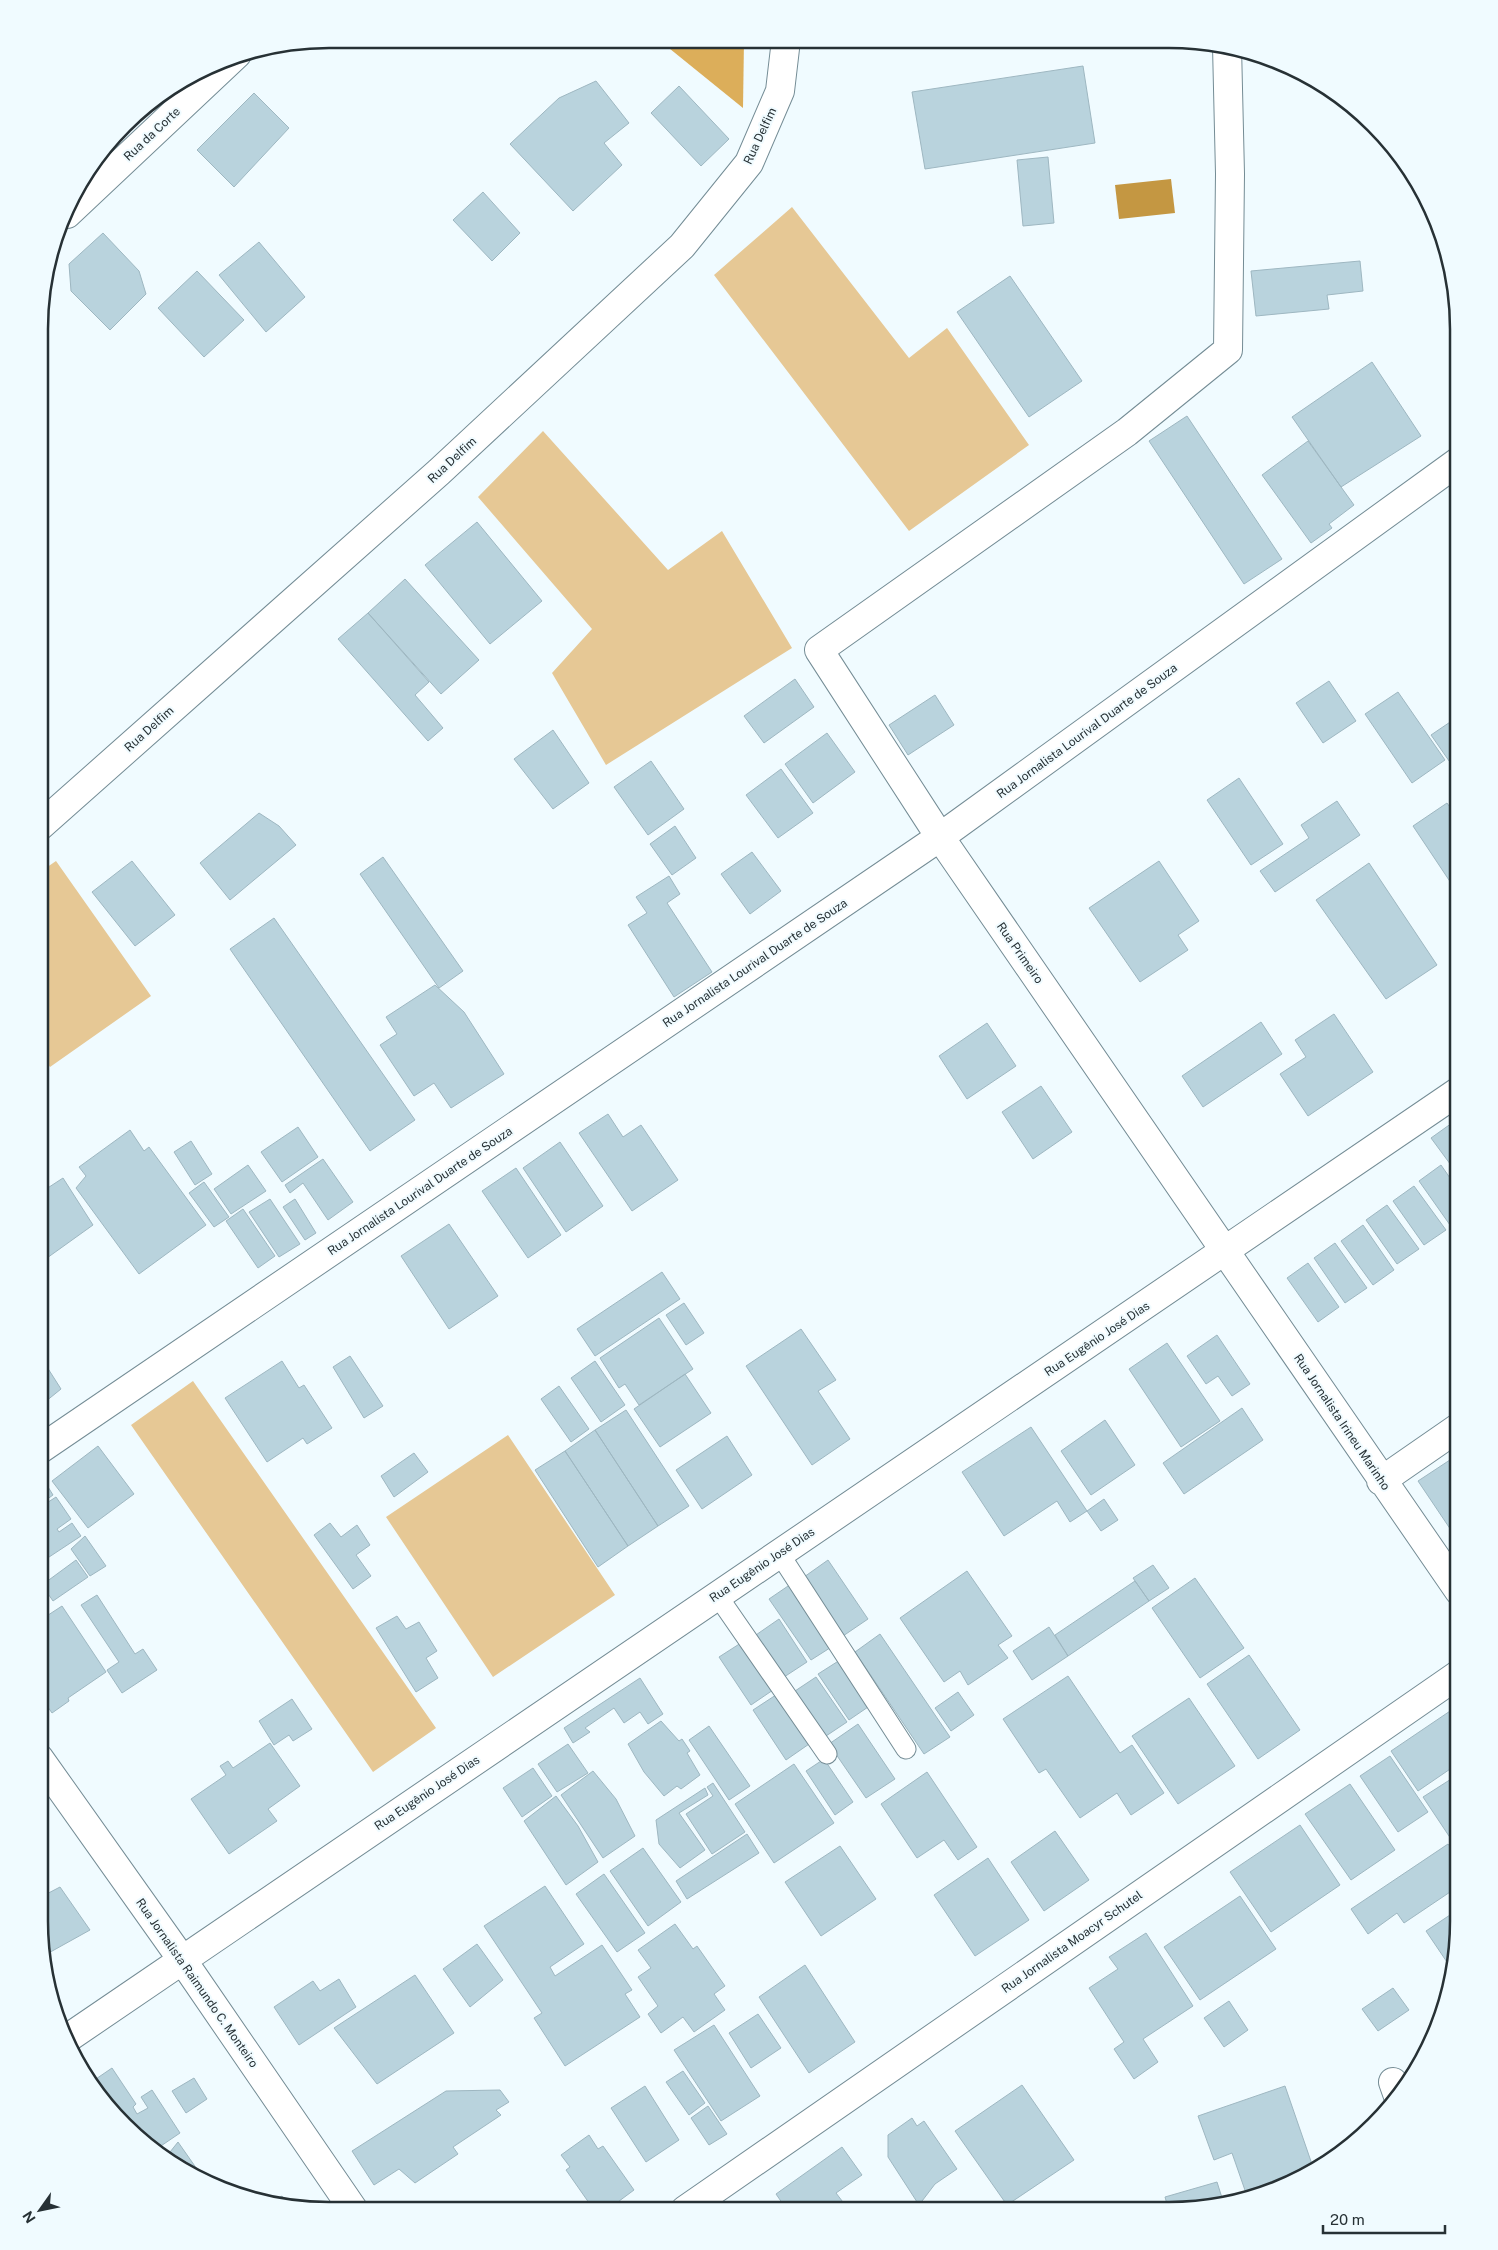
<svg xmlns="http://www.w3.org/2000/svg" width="1498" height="2250" viewBox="0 0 1498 2250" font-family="'Public Sans',sans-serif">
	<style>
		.green { fill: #e6c895 }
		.forest { fill: #dcae5a }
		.water { fill: #c49742 }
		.building { fill: #b9d3dd; stroke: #9eb7c1 }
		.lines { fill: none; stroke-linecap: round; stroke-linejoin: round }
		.service-casing { stroke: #748c95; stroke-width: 21 }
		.minor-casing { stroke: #748c95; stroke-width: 30 }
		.service { stroke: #fff; stroke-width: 19 }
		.minor { stroke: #fff; stroke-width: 28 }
		.labels { text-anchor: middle; stroke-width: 4; stroke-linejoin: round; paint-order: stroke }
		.street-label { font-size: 12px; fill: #273135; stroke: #f0fbff }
		.rim { fill: none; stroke: #273135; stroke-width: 2.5 }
	</style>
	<rect width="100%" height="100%" fill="#f0fbff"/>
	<path class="green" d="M792,207L909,358L947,328L1029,445L909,531L714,275Z
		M543,431L668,570L722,531L792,648L606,765L552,673L592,629L478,497Z
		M56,861L151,996L50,1067L40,1053V872Z
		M193,1381L436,1728L373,1772L131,1425Z
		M508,1435L615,1595L493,1677L386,1517Z"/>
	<path class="forest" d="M659,40H744L743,108Z"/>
	<path class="water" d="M1171,179L1175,213L1119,219L1115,185Z"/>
	<path class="building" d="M1083,66L1095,143L925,169L912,92Z
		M596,81L629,123L604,143L622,165L573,211L510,144L559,98Z
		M679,86L729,139L701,166L651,113Z
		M254,93L289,128L234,187L197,150Z
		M1048,157L1054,223L1023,226L1017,160Z
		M483,192L520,233L492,261L453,220Z
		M103,233L139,271L146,294L110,330L71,291L69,264Z
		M259,242L305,297L266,332L219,275Z
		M1360,261L1363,291L1327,295L1329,309L1256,316L1251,271Z
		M197,271L244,320L204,357L158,308Z
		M1010,276L1082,381L1029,417L957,312Z
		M1372,362L1421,436L1341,487L1292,417Z
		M1187,416L1282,559L1244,584L1149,441Z
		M1308,441L1354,505L1329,524L1332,528L1311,543L1262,475Z
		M477,522L542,601L490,644L425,565Z
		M405,579L479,660L441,694L368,613Z
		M368,613L429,682L415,695L443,728L428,741L338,639Z
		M795,679L814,707L764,743L744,716Z
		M1329,681L1356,721L1323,743L1296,703Z
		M1398,692L1445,760L1412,783L1365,714Z
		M935,695L954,725L908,755L889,725Z
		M1459,716V764L1454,768L1431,735Z
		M553,730L589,783L553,809L514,759Z
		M827,733L855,772L813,803L785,764Z
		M651,761L684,809L648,835L614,787Z
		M781,769L813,813L778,838L746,795Z
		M1239,778L1283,844L1251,865L1207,800Z
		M1337,801L1360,835L1275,892L1260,871L1309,838L1301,825Z
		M1447,803L1459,820V895L1413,826Z
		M259,813L279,826L296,845L230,900L200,863Z
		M675,826L696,858L672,875L650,844Z
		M752,852L781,891L750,914L721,874Z
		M383,857L463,971L439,988L360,874Z
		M132,861L175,915L135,946L92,892Z
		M1159,861L1199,921L1178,935L1188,950L1140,982L1089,908Z
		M1369,863L1437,965L1386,999L1316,900Z
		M669,876L680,894L667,903L712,972L674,997L628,925L647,913L636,897Z
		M274,918L415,1120L370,1151L230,949Z
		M435,985L464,1012L504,1074L451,1108L434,1083L414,1096L380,1045L397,1034L386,1017Z
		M1334,1014L1373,1072L1308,1116L1280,1074L1306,1057L1295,1040Z
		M1261,1022L1282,1054L1203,1107L1182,1076Z
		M987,1023L1016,1066L967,1099L939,1056Z
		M1041,1086L1072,1132L1033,1159L1002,1112Z
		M608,1114L623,1137L641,1125L678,1180L632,1211L579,1133Z
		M1459,1118V1176L1431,1138Z
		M298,1127L318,1157L282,1182L261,1152Z
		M130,1130L144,1151L149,1147L206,1225L139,1274L76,1188L86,1176L79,1167Z
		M191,1141L212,1174L195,1185L174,1152Z
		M560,1142L603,1206L566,1232L523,1168Z
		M323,1159L353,1202L328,1220L303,1183L290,1193L285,1185Z
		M248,1165L266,1191L231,1214L214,1189Z
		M1441,1165L1459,1191V1219L1450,1225L1419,1181Z
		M516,1168L561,1235L528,1258L482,1191Z
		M63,1178L93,1225L40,1263V1193Z
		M204,1182L229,1217L214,1227L189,1193Z
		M1414,1186L1446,1230L1424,1245L1393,1201Z
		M270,1199L300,1244L279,1257L249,1212Z
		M295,1199L316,1233L305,1240L283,1207Z
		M1387,1205L1419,1249L1397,1264L1366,1220Z
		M243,1209L275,1256L258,1268L226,1221Z
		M449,1224L498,1296L449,1329L401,1256Z
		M1363,1225L1394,1270L1373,1285L1341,1241Z
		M1335,1243L1367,1288L1345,1303L1314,1258Z
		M1308,1263L1339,1307L1318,1322L1287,1278Z
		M662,1272L680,1299L595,1356L577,1329Z
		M684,1303L704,1333L686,1345L666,1315Z
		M659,1318L693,1369L639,1405L625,1384L619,1388L600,1358Z
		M801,1329L836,1380L818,1391L850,1439L812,1465L746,1366Z
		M1217,1335L1250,1384L1232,1396L1218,1376L1206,1384L1187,1356Z
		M1167,1343L1220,1421L1181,1447L1129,1369Z
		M40,1356L61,1389L40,1406Z
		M350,1356L383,1406L364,1418L333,1367Z
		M282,1361L299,1388L304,1385L332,1428L307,1444L303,1438L267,1462L225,1398Z
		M595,1361L625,1405L601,1422L571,1378Z
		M685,1374L711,1413L660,1447L634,1409Z
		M559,1386L589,1429L571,1442L541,1399Z
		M1242,1408L1263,1440L1184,1494L1163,1463Z
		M626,1410L689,1506L658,1526L595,1430Z
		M1105,1420L1135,1465L1091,1495L1061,1451Z
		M1031,1427L1087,1511L1070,1522L1057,1501L1004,1536L962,1472Z
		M595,1430L658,1526L628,1546L565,1451Z
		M727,1436L752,1475L702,1509L676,1470Z
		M98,1446L134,1494L88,1528L52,1481Z
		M565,1451L628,1546L598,1567L535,1470Z
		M414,1453L428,1472L394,1497L381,1476Z
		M1459,1454V1542L1418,1481Z
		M45,1482L53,1495L39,1505V1485Z
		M56,1497L71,1519L57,1529L59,1532L72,1523L81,1536L40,1563L48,1575L39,1580V1508Z
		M1104,1499L1118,1520L1101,1531L1087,1511Z
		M330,1523L341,1537L357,1525L370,1545L356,1555L371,1576L353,1589L314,1535Z
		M85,1536L106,1566L90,1576L71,1549Z
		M76,1560L88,1577L53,1601L42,1585Z
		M828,1560L868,1619L843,1636L804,1577Z
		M1153,1565L1169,1588L1149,1601L1133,1578Z
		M967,1571L1012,1636L998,1645L1008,1658L968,1685L960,1671L944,1682L900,1618Z
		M1195,1578L1244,1648L1200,1678L1152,1608Z
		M1135,1581L1149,1601L1068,1656L1055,1635Z
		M791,1584L833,1646L811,1660L769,1599Z
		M97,1595L135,1654L143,1649L157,1670L122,1693L107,1670L119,1662L81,1605Z
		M62,1606L106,1672L68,1698L69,1701L52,1713L39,1694V1621Z
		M397,1616L406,1629L419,1622L437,1651L426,1658L438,1678L416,1692L376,1628Z
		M779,1619L807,1662L781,1679L753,1637Z
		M1049,1627L1068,1656L1032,1680L1013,1651Z
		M880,1634L950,1737L924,1754L855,1652Z
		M744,1641L776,1688L751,1705L719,1657Z
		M1249,1655L1300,1730L1258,1759L1207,1684Z
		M840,1660L871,1705L849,1720L818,1674Z
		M1068,1676L1120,1753L1132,1745L1164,1793L1131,1815L1117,1793L1080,1818L1046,1769L1039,1773L1003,1719Z
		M816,1677L847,1722L823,1738L792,1693Z
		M640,1678L663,1714L648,1724L640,1712L624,1723L614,1708L585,1728L590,1732L573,1743L564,1728Z
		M958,1692L974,1715L951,1731L935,1708Z
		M779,1693L812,1742L786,1760L753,1710Z
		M1189,1698L1235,1766L1178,1804L1132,1736Z
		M292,1699L312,1729L293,1741L289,1735L274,1745L259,1721Z
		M1459,1705V1763L1418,1791L1391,1751Z
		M661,1721L679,1741L682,1739L690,1751L687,1753L700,1775L681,1789L677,1786L664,1796L644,1772L628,1744Z
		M858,1724L895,1779L866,1798L829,1744Z
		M709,1726L750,1786L729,1800L689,1740Z
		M270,1743L300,1786L268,1809L277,1821L229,1854L191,1799L226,1775L220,1766L228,1761L233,1768Z
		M568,1744L588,1773L557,1792L538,1764Z
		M1390,1756L1428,1812L1398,1832L1360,1776Z
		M824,1759L853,1802L835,1815L806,1771Z
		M794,1764L834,1823L774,1863L735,1804Z
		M533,1768L552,1796L522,1817L503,1788Z
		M593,1771L616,1799L635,1836L603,1858L561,1795Z
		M927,1772L977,1847L958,1860L944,1840L917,1858L881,1804Z
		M1459,1774V1838L1453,1842L1423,1797Z
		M713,1783L745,1832L712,1854L686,1814L713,1796L707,1787Z
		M1350,1784L1395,1850L1351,1880L1305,1814Z
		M705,1788L708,1795L679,1813L705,1850L680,1868L659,1844L656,1820Z
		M556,1796L578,1826L598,1862L566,1885L524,1821Z
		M1300,1825L1340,1885L1271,1932L1230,1872Z
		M1055,1831L1089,1880L1044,1911L1011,1862Z
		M747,1834L759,1853L687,1899L676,1881Z
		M1448,1844L1459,1859V1886L1404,1923L1397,1913L1368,1934L1351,1909Z
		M840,1846L876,1899L821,1936L785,1882Z
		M643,1848L681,1902L648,1926L610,1871Z
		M988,1858L1029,1920L975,1956L934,1895Z
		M604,1874L645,1933L617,1952L576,1894Z
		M545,1886L584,1944L550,1967L555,1976L602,1945L632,1990L625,1994L640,2017L565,2066L534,2018L542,2013L484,1926Z
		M60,1887L90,1930L45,1955L39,1922V1898Z
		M1240,1896L1276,1949L1200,2000L1164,1947Z
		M1459,1909V1941L1453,1971L1426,1931Z
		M675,1924L693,1949L697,1946L725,1986L714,1994L725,2010L694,2032L683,2017L661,2033L648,2014L658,2006L638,1977L651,1968L638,1950Z
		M1146,1933L1193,2006L1143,2039L1158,2062L1134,2079L1114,2049L1124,2042L1089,1988L1118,1969L1109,1957Z
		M477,1944L503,1980L470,2007L443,1969Z
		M805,1965L855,2042L809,2073L759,1997Z
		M415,1975L454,2033L377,2084L334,2028Z
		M339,1979L356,2007L299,2045L274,2007L313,1981L320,1991Z
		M1393,1988L1409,2010L1378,2031L1362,2009Z
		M1229,2001L1248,2030L1224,2047L1204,2018Z
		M758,2014L781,2048L751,2068L729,2033Z
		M714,2025L760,2096L721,2121L674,2050Z
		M112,2068L136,2104L133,2107L137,2114L148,2108L141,2097L152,2090L180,2133L152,2152L99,2098L90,2083Z
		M683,2071L705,2103L689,2115L666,2082Z
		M194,2078L207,2099L186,2113L172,2091Z
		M1022,2085L1074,2160L1007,2205L955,2131Z
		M645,2086L679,2140L646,2162L611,2108Z
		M1285,2086L1314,2170L1281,2189L1247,2196L1232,2153L1214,2160L1198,2116Z
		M500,2090L509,2102L496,2110L501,2115L453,2147L458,2154L415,2183L399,2169L374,2185L352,2151L446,2091Z
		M708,2106L727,2134L709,2145L691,2118Z
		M912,2118L917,2126L924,2121L957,2169L935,2184L919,2205L888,2157V2135Z
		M589,2135L598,2149L603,2146L634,2190L607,2210H594L566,2170L570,2167L561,2155Z
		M178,2142L206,2182L169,2161L166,2157Z
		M842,2147L862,2175L836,2193L849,2210H787L776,2194Z
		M1217,2182L1223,2201L1169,2211L1165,2197Z
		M282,2196L290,2209L270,2203Z"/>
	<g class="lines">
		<defs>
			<path id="service" d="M779,1553L906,1749
				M717,1595L827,1754"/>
			<path id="minor" d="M1227,46L1230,174L1228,350L1127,432L819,650L940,837L1459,1591
				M67,214L237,54
				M40,826L439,472L682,246L749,163L780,91L786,40
				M39,1450L940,837L1459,461
				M1381,1481L1459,1427
				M39,1758L183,1961L353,2209
				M65,2040L1459,1091
				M1393,2082L1399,2099
				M685,2210L1459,1674"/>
		</defs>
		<use href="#service" class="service-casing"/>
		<use href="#minor" class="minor-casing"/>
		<use href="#service" class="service"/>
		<use href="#minor" class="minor"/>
	</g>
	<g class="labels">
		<g class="street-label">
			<text transform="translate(152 134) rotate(-43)" y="4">Rua da Corte</text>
			<text transform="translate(760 136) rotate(-65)" y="4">Rua Delfim</text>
			<text transform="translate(452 460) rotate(-43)" y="4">Rua Delfim</text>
			<text transform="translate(149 729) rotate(-42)" y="4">Rua Delfim</text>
			<text transform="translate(1087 731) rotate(-36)" y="4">Rua Jornalista Lourival Duarte de Souza</text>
			<text transform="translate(1020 953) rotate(55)" y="4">Rua Primeiro</text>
			<text transform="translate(755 963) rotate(-34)" y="4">Rua Jornalista Lourival Duarte de Souza</text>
			<text transform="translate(420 1191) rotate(-34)" y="4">Rua Jornalista Lourival Duarte de Souza</text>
			<text transform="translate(1097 1339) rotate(-34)" y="4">Rua Eugênio José Dias</text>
			<text transform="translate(1342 1422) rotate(56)" y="4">Rua Jornalista Irineu Marinho</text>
			<text transform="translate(762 1565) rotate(-34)" y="4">Rua Eugênio José Dias</text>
			<text transform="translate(427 1793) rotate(-34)" y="4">Rua Eugênio José Dias</text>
			<text transform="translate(1072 1942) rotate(-35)" y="4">Rua Jornalista Moacyr Schutel</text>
			<text transform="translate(197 1983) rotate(55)" y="4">Rua Jornalista Raimundo C. Monteiro</text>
		</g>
	</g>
	<path d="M0 0H1498V2250H0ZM329 48H1169A281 281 0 0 1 1450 329V1921A281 281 0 0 1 1169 2202H329A281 281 0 0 1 48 1921V329A281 281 0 0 1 329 48Z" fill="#f0fbff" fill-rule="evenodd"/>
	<path class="rim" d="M329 48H1169A281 281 0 0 1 1450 329V1921A281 281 0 0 1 1169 2202H329A281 281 0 0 1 48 1921V329A281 281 0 0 1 329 48Z"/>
	<g transform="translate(40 2210) rotate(237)" stroke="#f0fbff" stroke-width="4" paint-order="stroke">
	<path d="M0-4L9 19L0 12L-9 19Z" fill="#273135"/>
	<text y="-8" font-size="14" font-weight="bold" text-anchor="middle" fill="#273135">N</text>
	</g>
	<path d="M1323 2225v8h122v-8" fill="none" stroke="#273135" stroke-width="2.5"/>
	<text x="1330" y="2225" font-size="15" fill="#273135" stroke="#f0fbff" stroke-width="4" paint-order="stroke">20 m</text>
</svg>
